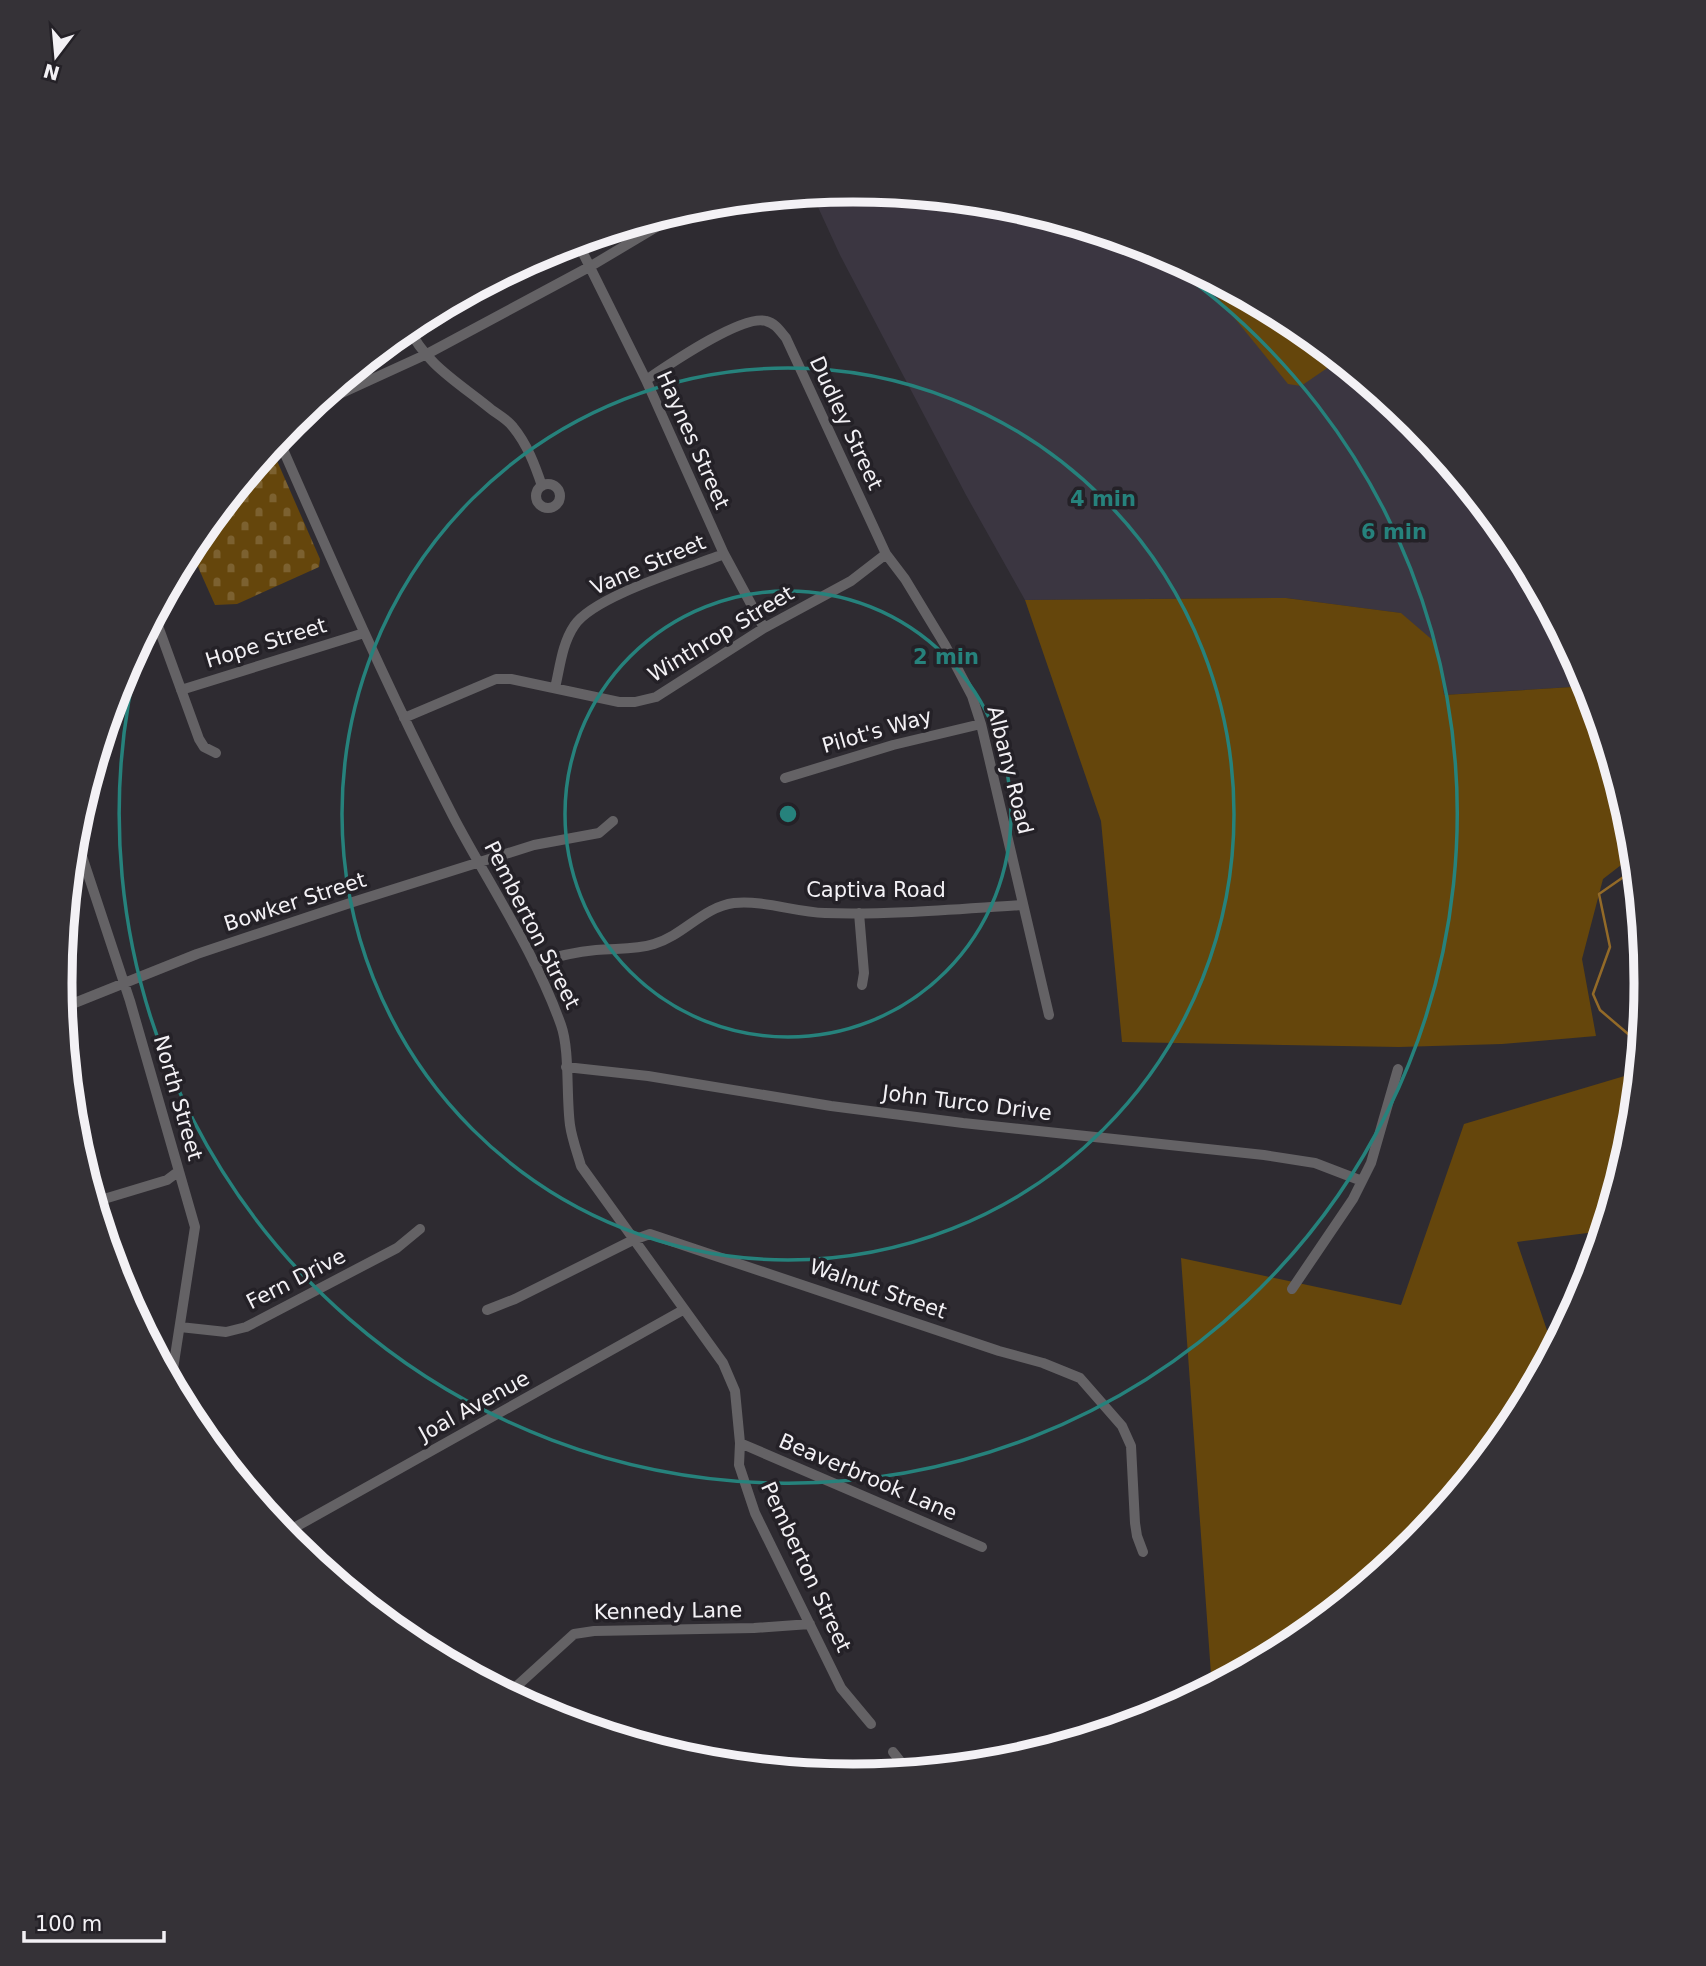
<svg xmlns="http://www.w3.org/2000/svg" width="1706" height="1966" viewBox="0 0 1706 1966" font-family="'DejaVu Sans',sans-serif">
	<style>
		.built { fill: #3b3641 }
		.green { fill: #65460c }
		.cemetery { fill: url(#cemetery-stones) }
		.lines { fill: none; stroke-linecap: round; stroke-linejoin: round }
		.stream { stroke: #936a28; stroke-width: 2.5 }
		.minor { stroke: #646265; stroke-width: 10 }
		.ring { fill: none; stroke: #26827c; stroke-width: 3.5 }
		.labels { text-anchor: middle; stroke-width: 7; stroke-linejoin: round; paint-order: stroke }
		.street-label { font-size: 21px; fill: #f3f1f5; stroke: #242127 }
		.rim { fill: none; stroke: #f3f1f5; stroke-width: 9 }
		.centre { fill: #26827c; stroke: #242127; stroke-width: 3.5 }
		.ring-label { font-size: 21px; text-anchor: middle; font-weight: bold; fill: #26827c; stroke: #242127; stroke-width: 7; stroke-linejoin: round; paint-order: stroke }
	</style>
	<defs>
		<pattern id="cemetery-stones" width="16" height="16" patternUnits="userSpaceOnUse" patternTransform="scale(1.75)"><rect width="16" height="16" fill="#65460c"/><path d="M2 7V4a2 2 0 0 1 4 0v3zM10 15v-3a2 2 0 0 1 4 0v3z" fill="#7c6130"/></pattern>
	</defs>
	<rect width="100%" height="100%" fill="#2e2b31"/>
	<path class="built" d="M853,190L1008,205L1157,250L1294,323L1414,422L1513,542L1588,686L1443,695L1436,644L1400,613L1286,598L1025,600L966,495L840,255L812,194Z"/>
	<path class="green" d="M1197,272L1294,323L1339,360L1301,386L1288,384Z
		M1286,598L1401,613L1436,643L1444,695L1588,686L1631,829L1634,855L1603,879L1582,959L1596,1036L1502,1044L1399,1047L1122,1042L1101,821L1025,600Z
		M1638,1072L1631,1138L1603,1231L1517,1242L1553,1348L1513,1424L1414,1544L1294,1643L1233,1675L1211,1674L1181,1258L1401,1305L1464,1124Z"/>
	<path class="cemetery" d="M271,447L320,559L319,567L237,604L215,605L190,549Z"/>
	<g class="lines">
		<path class="stream" d="M1635,869L1599,894L1610,947L1593,994L1600,1010L1634,1039L1631,1084L1636,1089"/>
		<path class="minor" d="M577,241L646,380L724,554L764,628
			M408,326C425,365 461,384 492,410C499,415 508,420 513,427C527,444 535,465 542,486
			M646,380C667,366 742,314 766,321C775,323 780,331 786,338L886,554L905,579L945,645L972,696L981,724L1049,1015
			M309,408L427,354L591,266L690,207
			M278,438C334,566 390,694 454,818C490,886 535,952 561,1025C570,1050 566,1096 570,1125C572,1139 577,1152 581,1166L723,1363L735,1391L740,1443L739,1465L755,1513L841,1688L871,1724
			M536 496a12 12 0 1 1 24 0a12 12 0 1 1-24 0Z
			M154,615L199,739L204,747L216,753
			M555,688C560,667 562,644 574,626C593,596 689,568 724,554
			M181,690L364,633
			M404,718L496,679H511L619,702H635L656,697L764,628L851,581L886,554
			M785,778L893,745L981,724
			M74,832L130,1001L195,1227L171,1382
			M859,913L864,973L862,985
			M534,963C554,957 575,952 596,950C616,948 635,950 654,944C684,935 703,907 734,903C764,900 795,912 825,913C890,915 957,909 1022,905
			M62,1008L197,954L353,902L534,845L599,833L613,821
			M566,1067L648,1076L831,1106L963,1123L1264,1155L1315,1163L1362,1181
			M94,1202L167,1180L179,1171
			M1292,1289L1353,1199L1371,1163L1398,1069
			M487,1310L515,1299L633,1240L650,1234L999,1351L1043,1363L1080,1378L1122,1426L1131,1446L1135,1523L1137,1536L1143,1552
			M180,1327L226,1332L246,1327L397,1248L420,1229
			M740,1443L982,1547
			M283,1534L683,1310
			M408,1639L413,1643
			M508,1694L574,1634L594,1631L754,1628L810,1624
			M893,1752L908,1771"/>
	</g>
	<g class="ring">
		<circle cx="788" cy="814" r="223"/>
		<circle cx="788" cy="814" r="446"/>
		<path d="M1143 247A669 669 0 1 1 142 641"/>
	</g>
	<g class="labels">
		<g class="street-label">
			<text transform="translate(846 423) rotate(65)" y="7">Dudley Street</text>
			<text transform="translate(693 440) rotate(66)" y="7">Haynes Street</text>
			<text transform="translate(648 565) rotate(-23)" y="7">Vane Street</text>
			<text transform="translate(721 634) rotate(-31)" y="7">Winthrop Street</text>
			<text transform="translate(266 643) rotate(-17)" y="7">Hope Street</text>
			<text transform="translate(877 731) rotate(-16)" y="7">Pilot's Way</text>
			<text transform="translate(1010 770) rotate(76)" y="7">Albany Road</text>
			<text x="876" y="897">Captiva Road</text>
			<text transform="translate(295 902) rotate(-18)" y="7">Bowker Street</text>
			<text transform="translate(532 925) rotate(63)" y="7">Pemberton Street</text>
			<text transform="translate(178 1098) rotate(74)" y="7">North Street</text>
			<text transform="translate(967 1103) rotate(7)" y="7">John Turco Drive</text>
			<text transform="translate(296 1279) rotate(-27)" y="7">Fern Drive</text>
			<text transform="translate(878 1289) rotate(19)" y="7">Walnut Street</text>
			<text transform="translate(474 1406) rotate(-29)" y="7">Joal Avenue</text>
			<text transform="translate(868 1477) rotate(23)" y="7">Beaverbrook Lane</text>
			<text transform="translate(806 1567) rotate(65)" y="7">Pemberton Street</text>
			<text transform="translate(668 1611) rotate(-1)" y="7">Kennedy Lane</text>
		</g>
	</g>
	<path d="M0 0H1706V1966H0ZM72 983a781 781 0 1 1 1562 0a781 781 0 1 1-1562 0Z" fill="#353237" fill-rule="evenodd"/>
	<path class="rim" d="M72 983a781 781 0 1 1 1562 0a781 781 0 1 1-1562 0Z"/>
	<circle cx="788" cy="814" r="10" class="centre"/>
	<g class="ring-label">
		<text x="1103" y="506">4 min</text>
		<text x="1394" y="539">6 min</text>
		<text x="946" y="664">2 min</text>
	</g>
	<g transform="translate(56 56) rotate(196)" stroke="#242127" stroke-width="5" paint-order="stroke">
	<path d="M0-5L12 26L0 18L-12 26Z" fill="#f3f1f5"/>
	<text y="-10" font-size="19" font-weight="bold" text-anchor="middle" fill="#f3f1f5">N</text>
	</g>
	<path d="M24 1931v10h140v-10" fill="none" stroke="#f3f1f5" stroke-width="3.5"/>
	<text x="35" y="1931" font-size="21" fill="#f3f1f5" stroke="#242127" stroke-width="5" paint-order="stroke">100 m</text>
</svg>
